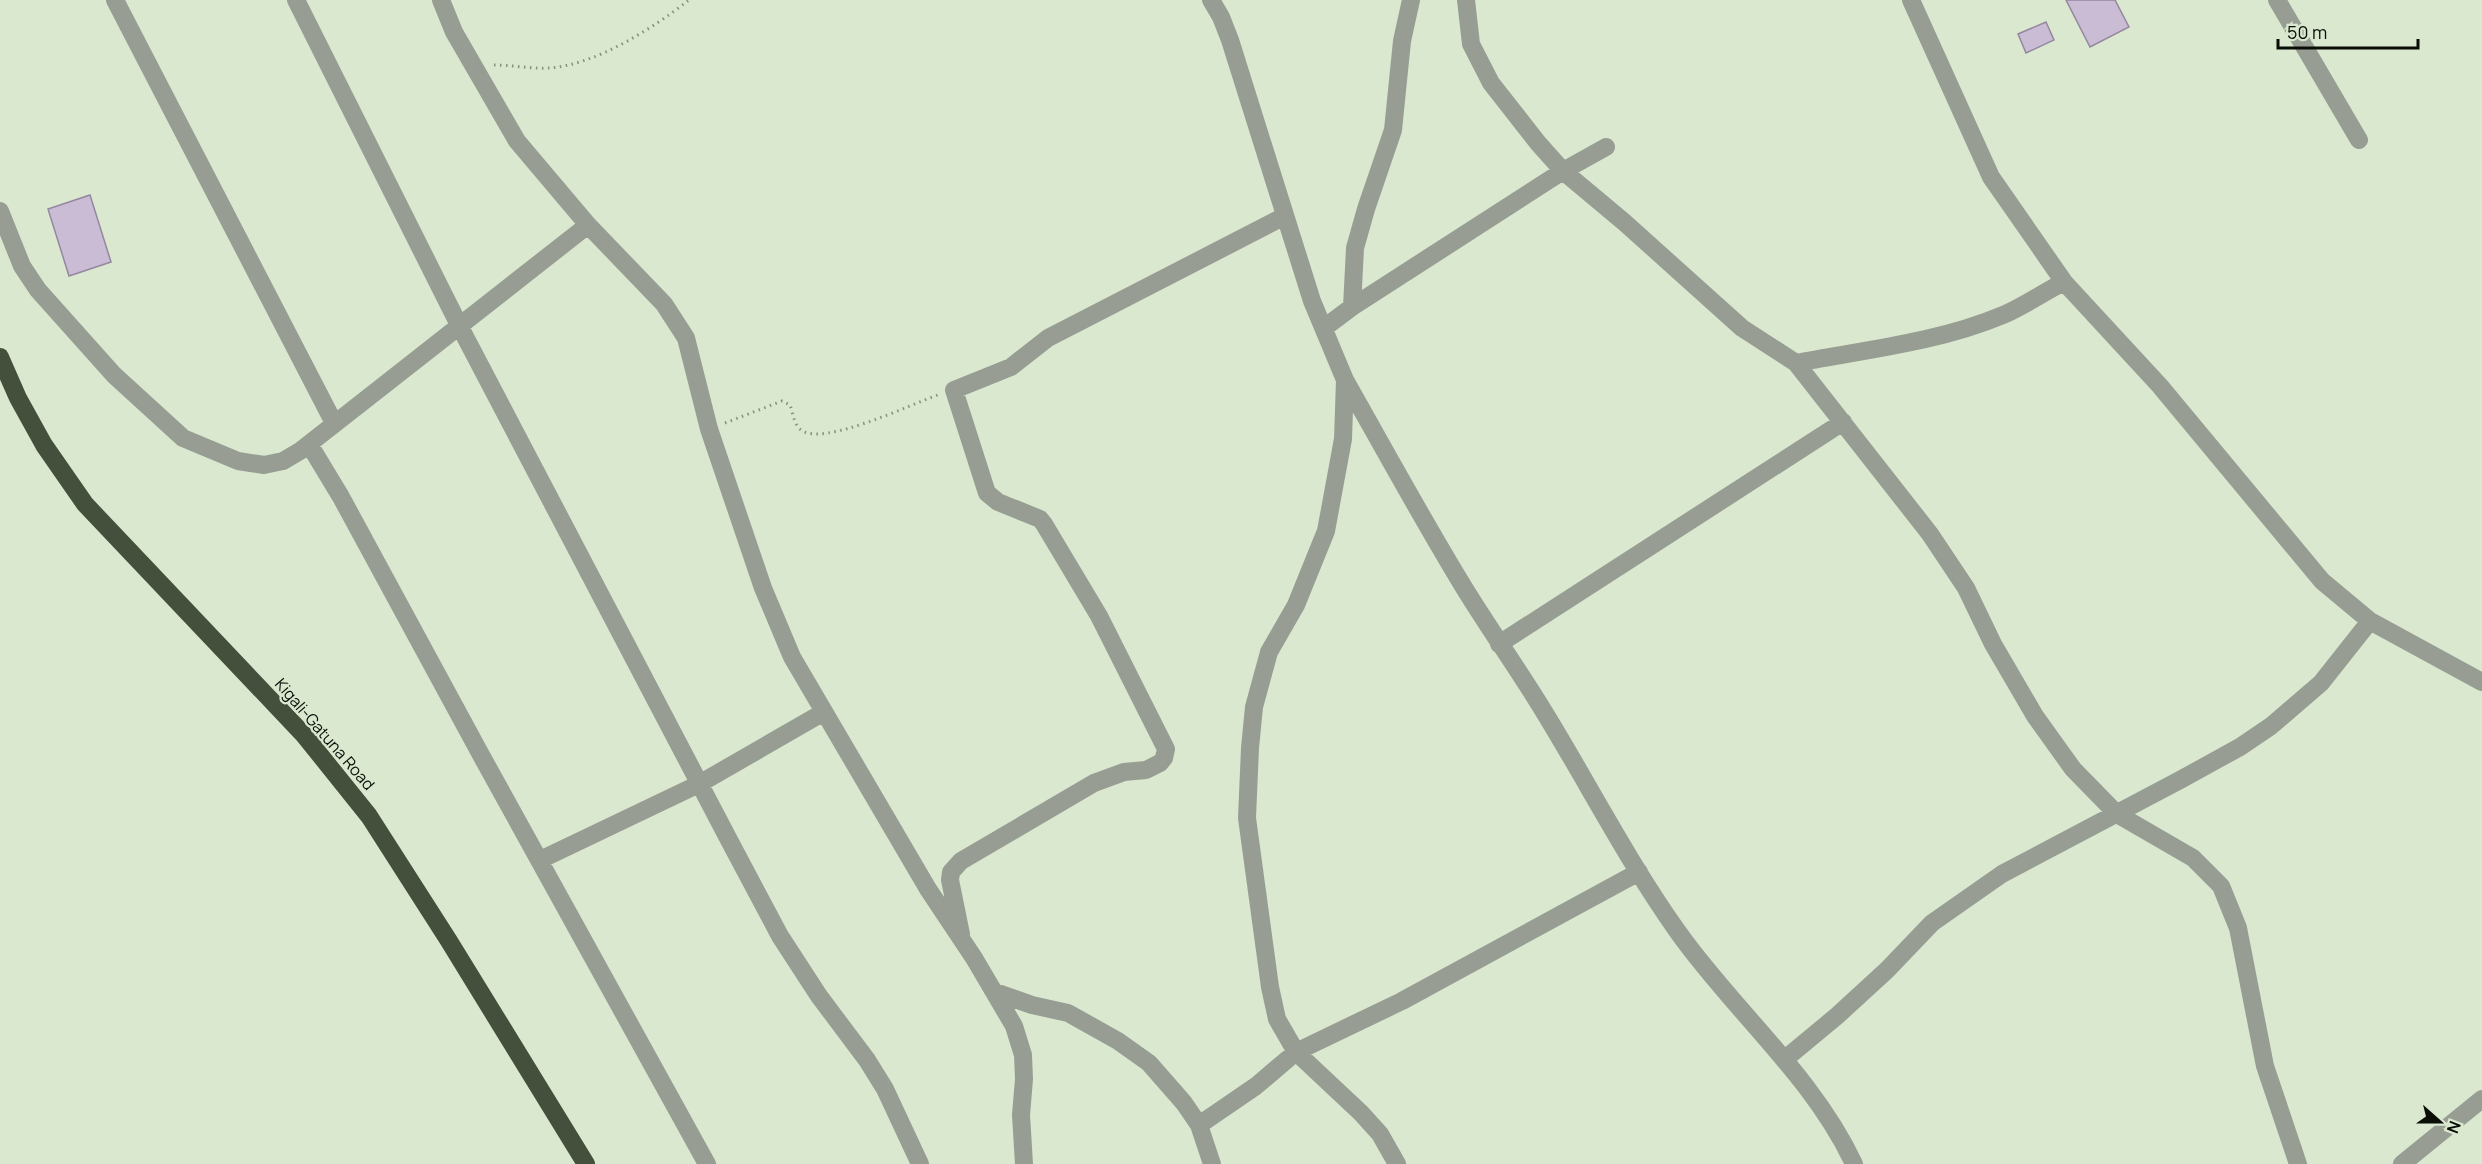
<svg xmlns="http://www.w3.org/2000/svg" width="2482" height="1164" viewBox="0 0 2482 1164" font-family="Manrope,sans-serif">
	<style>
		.building { fill: #cabcd4; stroke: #94879e; stroke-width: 1.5 }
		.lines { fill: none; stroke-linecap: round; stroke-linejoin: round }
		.path { stroke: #879180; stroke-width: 3; stroke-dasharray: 1.5 4.5; stroke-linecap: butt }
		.street { stroke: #979d93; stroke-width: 18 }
		.highway { stroke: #45503c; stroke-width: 18 }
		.labels { text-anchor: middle; stroke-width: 4.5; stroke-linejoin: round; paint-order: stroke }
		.street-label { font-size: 16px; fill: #090d06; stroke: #d9e8cf }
	</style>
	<rect width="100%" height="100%" fill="#d9e8cf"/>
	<path class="building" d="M2066,0H2115L2129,27L2090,47Z
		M2046,22L2054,40L2026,53L2018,34Z
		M90,195L111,262L69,276L48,209Z"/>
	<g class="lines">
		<path class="path" d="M494,65C512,65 531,69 549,68C596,65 653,28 689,0
			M725,423L782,401L790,405C793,413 794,425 801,430C823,447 911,404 938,395"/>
		<path class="street" d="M115,0L334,423
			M296,0L460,327L729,840L780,936L819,996L867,1060L885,1089L920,1164
			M441,0L454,32L517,141L588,225L664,304L686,338L709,429L763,588L792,657L928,889L974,958L1014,1026L1023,1055L1024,1079L1021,1115L1024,1164
			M1211,0L1221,17L1230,40L1312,301L1345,380L1343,439L1326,531L1296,605L1269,652L1254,707L1250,748L1247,818L1270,987L1277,1019L1296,1052L1256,1086L1199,1125L1212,1164
			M1466,0L1471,44L1491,83L1538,143L1563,171L1624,222L1742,328L1796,363L1930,534L1966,588L1993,644L2035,716L2073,769L2117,814L2193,858L2221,886L2238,928L2265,1066L2298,1164
			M1911,0L1991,177L2064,282L2160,386L2322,581L2370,621L2482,682
			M2277,0L2359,140
			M0,211L22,266L38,290L114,375L183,438L238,461L264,465L283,461L300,451L588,225
			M1352,307L1563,171L1606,147
			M1324,328L1352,307L1355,248L1366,209L1393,130L1402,41L1411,0
			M1796,363C1865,350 1939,342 2003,315C2024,306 2044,292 2064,282
			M1345,380C1383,447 1420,515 1460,581C1487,626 1519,670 1546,715C1590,787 1629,863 1678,932C1734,1011 1813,1076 1854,1164
			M309,444L341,497L481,755L707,1164
			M1499,644L1843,422
			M540,860L699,784L824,712
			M961,934L950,880L951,872L961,861L1094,783L1124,772L1146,770L1160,763L1164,758L1166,749L1099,616L1044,524L1040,519L998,502L987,493L954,390L1011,367L1048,338L1285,216
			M995,992L1032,1005L1068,1013L1118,1041L1149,1063L1184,1103L1199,1125
			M1785,1059L1838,1015L1887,970L1932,923L2002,874L2180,780L2240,747L2271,726L2321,683L2370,621
			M1397,1164L1380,1134L1361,1113L1296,1052L1402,1001L1639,872
			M2402,1164L2482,1099"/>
		<path class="highway" d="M0,357L18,398L44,445L85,504L304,735L369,816L449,941L586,1164"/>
	</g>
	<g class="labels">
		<g class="street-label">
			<text transform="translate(325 734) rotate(49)" y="6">Kigali-Gatuna Road</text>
		</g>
	</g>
	<g transform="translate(2440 1122) rotate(111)" stroke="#d9e8cf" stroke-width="4.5" paint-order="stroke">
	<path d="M0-4.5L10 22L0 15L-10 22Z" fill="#090d06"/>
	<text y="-9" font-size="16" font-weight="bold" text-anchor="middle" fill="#090d06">N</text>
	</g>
	<path d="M2278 39v9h140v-9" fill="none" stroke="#090d06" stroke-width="3"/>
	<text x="2287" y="39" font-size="18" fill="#090d06" stroke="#d9e8cf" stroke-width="4.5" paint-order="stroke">50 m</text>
</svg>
